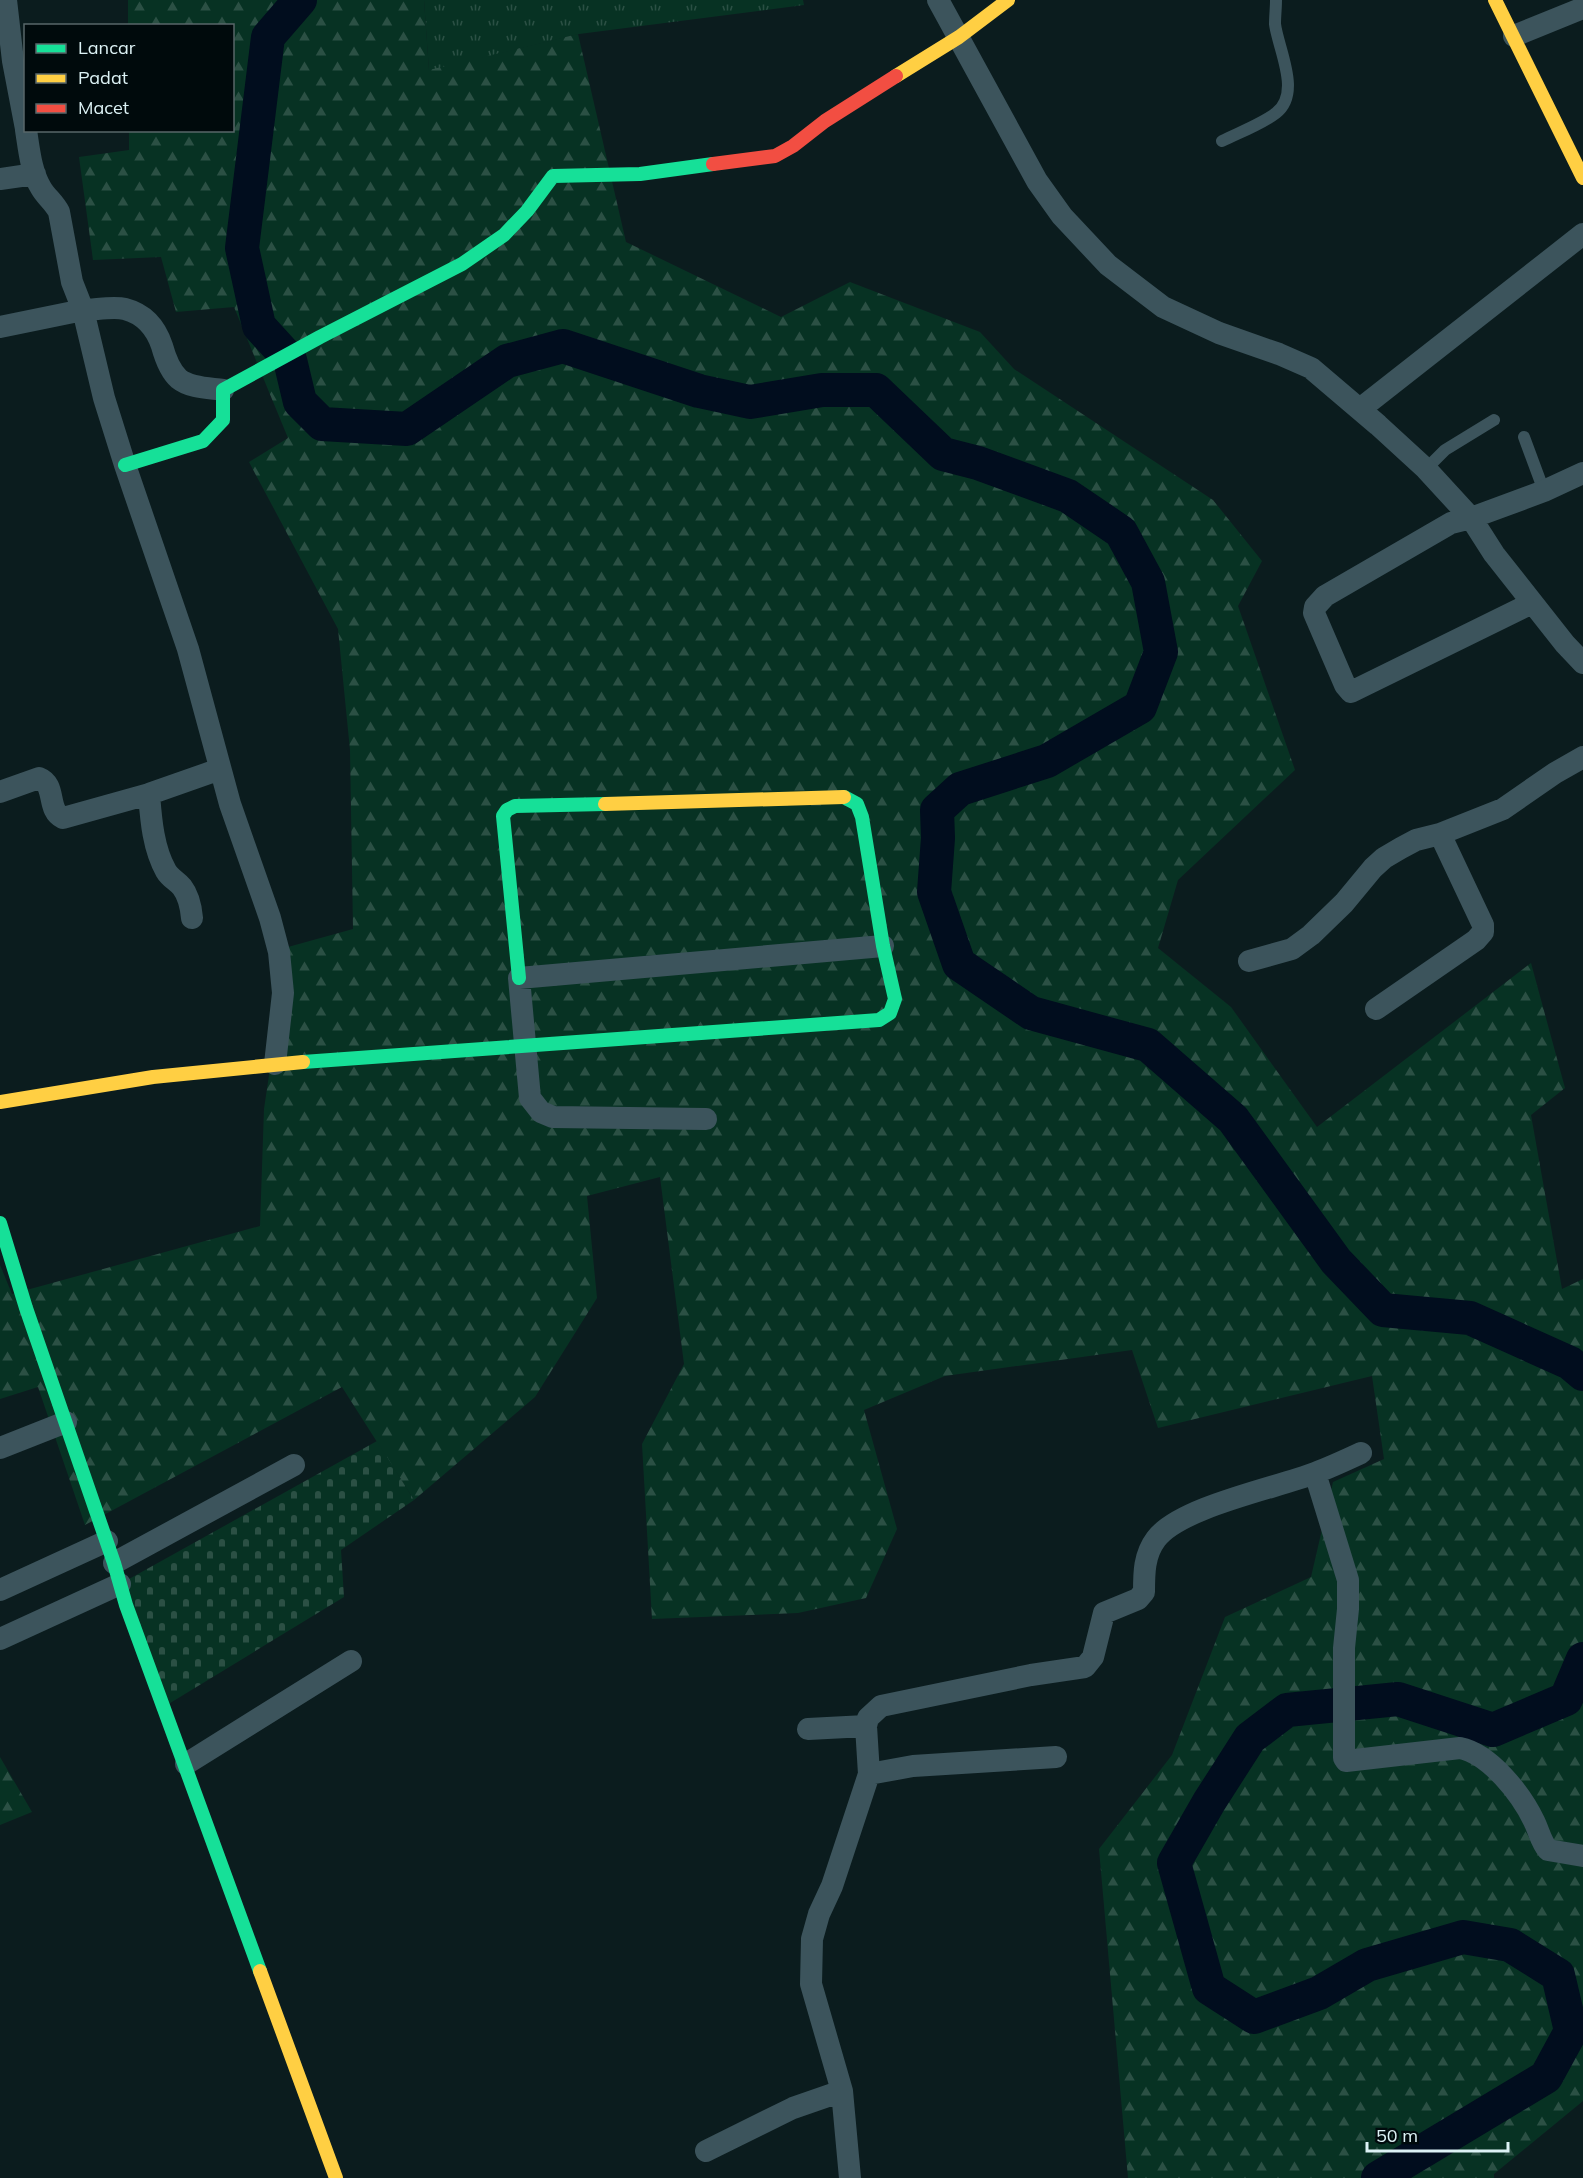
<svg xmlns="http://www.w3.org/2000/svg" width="1583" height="2178" viewBox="0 0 1583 2178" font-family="Mulish,sans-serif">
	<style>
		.grass { fill: url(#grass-tufts) }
		.forest { fill: url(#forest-firs) }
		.cemetery { fill: url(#cemetery-stones) }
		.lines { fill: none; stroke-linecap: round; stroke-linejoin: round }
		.river { stroke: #010d1e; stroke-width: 34 }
		.lane { stroke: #3c545c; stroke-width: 12 }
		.street { stroke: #3c545c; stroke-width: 22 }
		.fast { stroke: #16e098; stroke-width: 14 }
		.slow { stroke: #ffcf43; stroke-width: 14 }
		.jam { stroke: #f24e42; stroke-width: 14 }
	</style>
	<defs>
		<pattern id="grass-tufts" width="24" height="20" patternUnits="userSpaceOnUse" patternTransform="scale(1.5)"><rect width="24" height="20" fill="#073223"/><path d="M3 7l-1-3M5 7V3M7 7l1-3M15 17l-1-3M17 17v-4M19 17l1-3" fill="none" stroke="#2b5044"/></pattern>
		<pattern id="forest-firs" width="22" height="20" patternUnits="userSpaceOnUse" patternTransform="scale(1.5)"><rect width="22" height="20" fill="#073223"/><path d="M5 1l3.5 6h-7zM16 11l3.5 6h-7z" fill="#2b5044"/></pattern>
		<pattern id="cemetery-stones" width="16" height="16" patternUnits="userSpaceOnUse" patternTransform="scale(1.5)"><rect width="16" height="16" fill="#073223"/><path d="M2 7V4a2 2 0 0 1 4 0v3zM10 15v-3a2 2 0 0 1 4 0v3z" fill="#2b5044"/></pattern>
	</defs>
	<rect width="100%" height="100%" fill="#0b1c1e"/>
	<path class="grass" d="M424,0H803L804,5L579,34L429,71Z"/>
	<path class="forest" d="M128,0H424L429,70L578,34L626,242L781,317L850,282L980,332L1014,369L1213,500L1262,561L1238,606L1295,770L1178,880L1158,948L1231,1007L1317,1127L1531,963L1565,1088L1531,1115L1562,1289L1583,1279V2101L1494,2174V2178H1128L1099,1849L1172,1755L1225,1617L1311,1577L1333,1482L1384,1459L1372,1376L1158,1428L1132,1350L945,1376L864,1410L897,1529L866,1598L798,1613L652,1619L642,1444L684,1364L660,1177L587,1196L597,1298L535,1397L414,1500L342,1387L85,1525L38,1387L0,1399V1265L12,1294L260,1226L264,1109L288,947L353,929L350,750L338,629L249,462L288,438L234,307L176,312L161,257L93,260L79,157L129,150V131L232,130V26L128,25Z
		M0,1757L32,1812L0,1825Z"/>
	<path class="cemetery" d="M377,1441L414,1500L341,1550L344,1597L157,1711L120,1584Z"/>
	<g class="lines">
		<path class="river" d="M300,0L268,37L242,248L259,326L290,360L300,402L322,424L407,429L507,361L563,346L699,391L750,402L822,390H876L943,454L978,463L1068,496L1121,532L1148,582L1161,652L1140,707L1047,761L960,789L937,810L938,838L934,892L959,964L1031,1013L1148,1045L1233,1119L1336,1261L1383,1310L1470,1318L1570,1363L1583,1374
			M1378,2178L1546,2077L1571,2031L1558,1975L1510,1945L1463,1937L1367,1965L1319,1993L1254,2017L1209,1988L1174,1863L1209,1802L1250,1738L1287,1710L1398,1699L1493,1730L1566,1699L1583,1659"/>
		<path class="lane" d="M1222,141C1238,133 1262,124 1276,113C1302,93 1278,49 1275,24C1275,16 1276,8 1276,0
			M1524,437L1544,491
			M1426,469L1445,450L1494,420"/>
		<path class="street" d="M6,0L13,61L26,129
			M938,0L1037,181L1062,216L1108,265L1163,307L1219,333L1279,354L1311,368L1378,425L1426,469L1471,518L1494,554L1565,644L1583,663
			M1514,36L1583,8
			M26,130C29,149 31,172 41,188C46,197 54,202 59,212L72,282L83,310C95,310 113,306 125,309C144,314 156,328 162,346C165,357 170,371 179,379C190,388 209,388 223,390
			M0,179L35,174
			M0,327L83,310L104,398L125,465L188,649L230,804L270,918L279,952L283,993L275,1064
			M1360,409L1583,234
			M1532,603L1351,692L1345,685L1314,613L1315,607L1325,596L1451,523L1471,518L1544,491L1583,473
			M0,792L39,778C57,785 46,810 63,818L149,794L220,769
			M149,794C151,819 153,848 166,871C170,878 177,881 182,887C189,896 191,907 192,918
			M1249,961L1292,949L1311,935L1344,903L1373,868L1384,858L1401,848L1416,840L1440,834L1503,809L1555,773L1583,757
			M1376,1009L1476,940L1483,932V925L1440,834
			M706,1119L553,1117L541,1112L530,1098L519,978L883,946
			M0,1448L66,1422
			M1315,1473L1348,1580V1609L1344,1648V1758L1346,1761L1460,1748C1490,1754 1521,1794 1534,1821C1539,1831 1541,1842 1548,1850L1583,1856
			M114,1563L294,1465
			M0,1590L107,1541
			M0,1639L120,1584
			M866,1726L868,1718L881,1706L1031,1675L1085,1667L1093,1657L1104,1613L1138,1599L1144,1592C1144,1573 1144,1555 1156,1539C1180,1507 1276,1488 1315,1473C1331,1467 1346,1460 1361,1453
			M808,1729L866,1726L869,1774
			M186,1764L351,1661
			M706,2151L793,2108L842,2091
			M850,2178L842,2091L811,1984L812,1939L819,1914L832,1886L869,1774L913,1766L1056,1757"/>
		<path class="fast" d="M125,465L203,441L223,420V390L320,337L462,264L504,235L527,211L553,176L640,174L713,164
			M519,978L503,816L507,810L515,806L605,804
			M303,1062L879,1020L890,1013L895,999L883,946L862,817L857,804L844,797
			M0,1223L26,1308L114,1563L126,1605L260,1971"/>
		<path class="slow" d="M1495,0L1583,178
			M896,76L959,37L1008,0
			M605,804L844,797
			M0,1102L153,1077L303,1062
			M260,1971L336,2178"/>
		<path class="jam" d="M713,164L775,156L793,146L825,121L896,76"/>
	</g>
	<rect x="24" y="24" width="210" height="108" fill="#000a0c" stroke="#586769" stroke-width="1.5"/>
	<rect x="36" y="44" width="30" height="9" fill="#16e098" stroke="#586769" stroke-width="1.5"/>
	<text x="78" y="54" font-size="18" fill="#dcf2f5">Lancar</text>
	<rect x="36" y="74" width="30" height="9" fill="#ffcf43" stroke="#586769" stroke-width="1.5"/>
	<text x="78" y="84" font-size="18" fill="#dcf2f5">Padat</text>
	<rect x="36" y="104" width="30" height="9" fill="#f24e42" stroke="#586769" stroke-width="1.5"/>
	<text x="78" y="114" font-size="18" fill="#dcf2f5">Macet</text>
	<path d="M1367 2142v9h141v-9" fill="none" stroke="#dcf2f5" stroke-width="3"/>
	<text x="1376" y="2142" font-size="18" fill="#dcf2f5" stroke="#000a0c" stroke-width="4.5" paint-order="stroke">50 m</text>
</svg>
